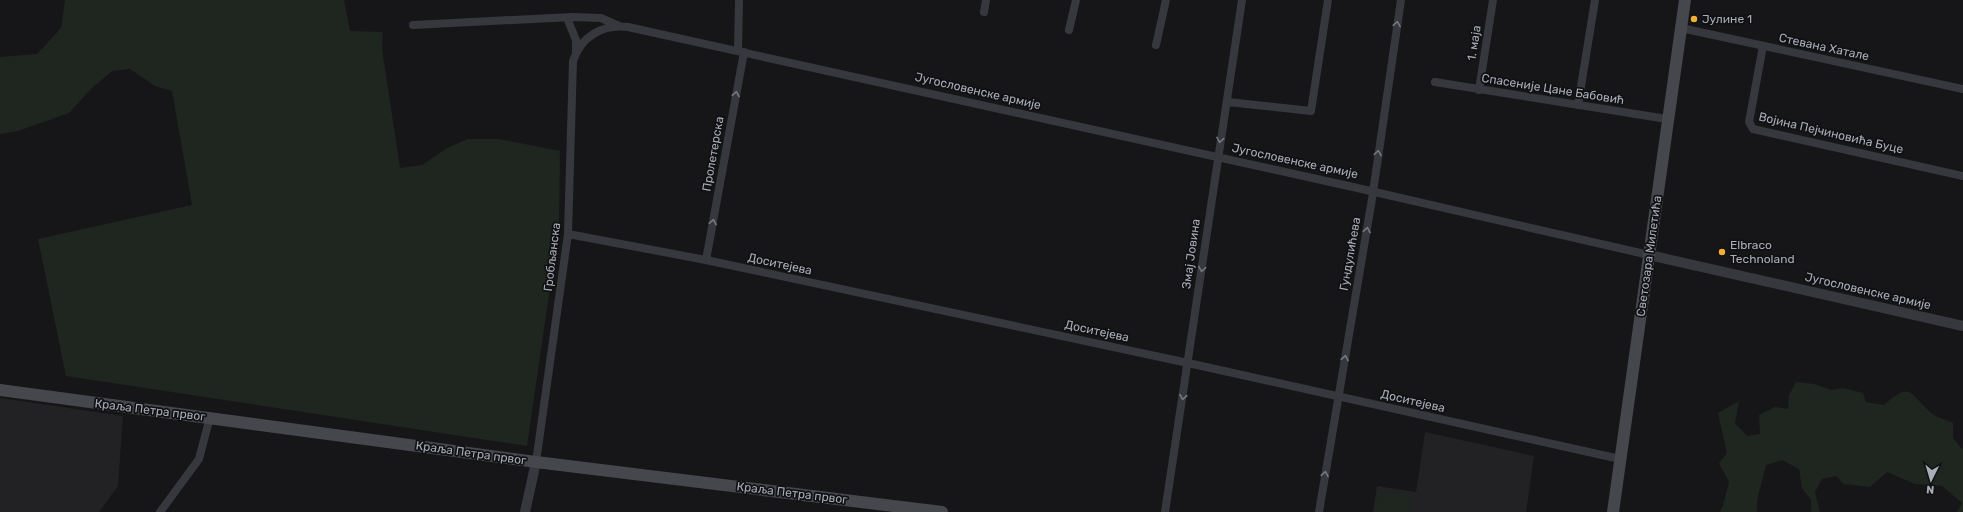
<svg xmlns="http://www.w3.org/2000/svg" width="1963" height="512" viewBox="0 0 1963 512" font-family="Rubik,sans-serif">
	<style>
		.built { fill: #222225 }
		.green { fill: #1e261f }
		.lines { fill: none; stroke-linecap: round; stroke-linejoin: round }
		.minor { stroke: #37383d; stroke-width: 8 }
		.tertiary { stroke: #37383d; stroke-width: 10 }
		.secondary { stroke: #45474d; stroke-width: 12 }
		.oneway { stroke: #757881 }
		.poi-dot { fill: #f2b134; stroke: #111113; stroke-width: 1.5 }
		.labels { text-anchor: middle; stroke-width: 3.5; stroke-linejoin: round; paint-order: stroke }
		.poi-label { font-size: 12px; fill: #a8adb8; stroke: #111113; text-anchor: start }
		.street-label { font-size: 12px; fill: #a8adb8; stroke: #111113 }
	</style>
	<rect width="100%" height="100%" fill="#161618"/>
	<path class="built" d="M0,398L123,416L118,486L99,512H0Z
		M1425,432L1534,456L1526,512H1373L1377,486L1416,492Z"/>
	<path class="green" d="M65,0H344L350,31L383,32L382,49L400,168L422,165L447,148L468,139H499L560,151L559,226L527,446L66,376L38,239L192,205L172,91L155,86L130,69L112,71L91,89L69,113L18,131L0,134V57L37,54L61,28Z
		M1796,382L1814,384L1831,390L1843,388L1863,393L1866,402L1884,405C1911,381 1909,393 1930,412C1936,417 1946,420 1953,423V438L1963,450V512H1957L1962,503L1942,486L1915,484L1887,472L1870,487L1844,484L1836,476L1822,479L1815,492L1820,512H1811V500L1802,488L1799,469L1782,460L1766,465L1757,500V512H1720L1723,505L1729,482L1719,463L1727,453L1718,413L1739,401L1735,423L1747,436L1760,434L1759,415L1775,407L1788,409L1789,395Z
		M1378,491L1411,495L1409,512L1375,511Z"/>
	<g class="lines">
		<path class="minor" d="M984,12L986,0
			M567,18L576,40V52
			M413,25L572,17L601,18L619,26
			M1681,28L1963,89
			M1069,30L1076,0
			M1156,45L1166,0
			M1763,46L1749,122L1753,129L1963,176
			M738,50L739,0
			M1435,82L1667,119
			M1479,90L1493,0
			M1228,102L1311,111L1328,0
			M1578,105L1595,0
			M568,234L706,260L1188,363L1620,459
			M706,260L744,52
			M536,462L568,234L573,61C581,36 603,24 628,27L1353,187L1649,255
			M160,512L199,459L210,417
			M1165,512L1242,0
			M1319,512L1372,199L1401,0"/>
		<path class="tertiary" d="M1649,255L1963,326
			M525,512L536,462"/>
		<path class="secondary" d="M0,390L536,462L942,512
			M1613,512L1685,0"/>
	</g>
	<defs><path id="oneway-chevron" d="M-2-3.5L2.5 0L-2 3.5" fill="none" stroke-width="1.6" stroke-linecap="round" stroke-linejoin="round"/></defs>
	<g class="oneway">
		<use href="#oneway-chevron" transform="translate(1397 24) rotate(-81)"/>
		<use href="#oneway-chevron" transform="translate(736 94) rotate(-80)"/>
		<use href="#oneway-chevron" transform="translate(1220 140) rotate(101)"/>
		<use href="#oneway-chevron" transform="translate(1378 153) rotate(-81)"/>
		<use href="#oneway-chevron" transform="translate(713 222) rotate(-79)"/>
		<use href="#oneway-chevron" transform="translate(1367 230) rotate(-80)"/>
		<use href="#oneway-chevron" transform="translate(1202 269) rotate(98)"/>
		<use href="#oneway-chevron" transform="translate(1345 358) rotate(-80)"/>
		<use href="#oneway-chevron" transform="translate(1183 397) rotate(99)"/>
		<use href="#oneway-chevron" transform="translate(1325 474) rotate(-80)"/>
	</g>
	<g class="poi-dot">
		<circle cx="1694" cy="19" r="4"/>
		<circle cx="1722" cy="252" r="4"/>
	</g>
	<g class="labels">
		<g class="poi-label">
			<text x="1702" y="23">Јулине 1</text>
			<text x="1730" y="249">Elbraco<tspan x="1730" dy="14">Technoland</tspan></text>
		</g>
		<g class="street-label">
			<text transform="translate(1474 43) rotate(-81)" y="4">1. маја</text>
			<text transform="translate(1824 47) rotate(12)" y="4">Стевана Хатале</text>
			<text transform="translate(1553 89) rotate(9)" y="4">Спасеније Цане Бабовић</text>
			<text transform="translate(978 91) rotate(13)" y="4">Југословенске армије</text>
			<text transform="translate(1831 133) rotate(13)" y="4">Војина Пејчиновића Буце</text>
			<text transform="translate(713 154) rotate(-80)" y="4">Пролетерска</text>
			<text transform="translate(1295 161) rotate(12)" y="4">Југословенске армије</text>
			<text transform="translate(1191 254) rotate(-82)" y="4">Змај Јовина</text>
			<text transform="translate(1350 254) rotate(-80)" y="4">Гундулићева</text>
			<text transform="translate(1649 256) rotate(-82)" y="4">Светозара Милетића</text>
			<text transform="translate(552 257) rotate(-83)" y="4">Гробљанска</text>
			<text transform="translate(780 264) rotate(12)" y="4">Доситејева</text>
			<text transform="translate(1868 291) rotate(13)" y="4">Југословенске армије</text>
			<text transform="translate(1097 331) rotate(12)" y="4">Доситејева</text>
			<text transform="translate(1413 401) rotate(13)" y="4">Доситејева</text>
			<text transform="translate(150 410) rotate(7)" y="4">Краља Петра првог</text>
			<text transform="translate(471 453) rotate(8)" y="4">Краља Петра првог</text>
			<text transform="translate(792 493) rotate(7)" y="4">Краља Петра првог</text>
		</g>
	</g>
	<g transform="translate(1931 480) rotate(185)" stroke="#111113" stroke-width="3" paint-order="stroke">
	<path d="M0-3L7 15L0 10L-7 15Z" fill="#a8adb8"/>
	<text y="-6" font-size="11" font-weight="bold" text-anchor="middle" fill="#a8adb8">N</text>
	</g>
</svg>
